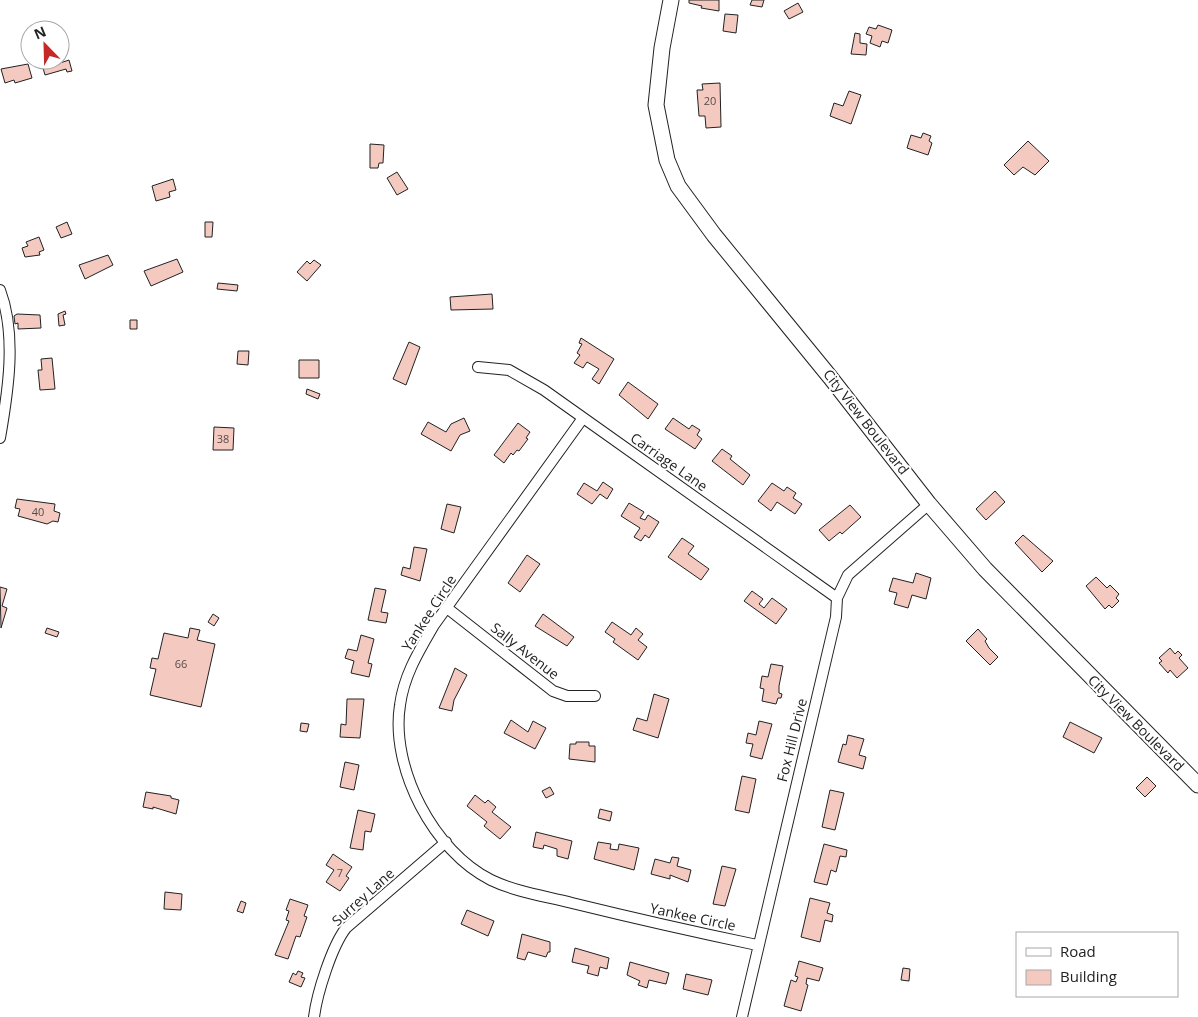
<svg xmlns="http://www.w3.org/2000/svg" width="1198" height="1017" viewBox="0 0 1198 1017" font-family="'Open Sans',sans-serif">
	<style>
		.building { fill: #f3c9c0; stroke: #222 }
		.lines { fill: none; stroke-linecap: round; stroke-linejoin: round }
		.street-casing { stroke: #222; stroke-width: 12 }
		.secondary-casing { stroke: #222; stroke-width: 17 }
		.street { stroke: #fff; stroke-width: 10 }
		.secondary { stroke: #fff; stroke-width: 15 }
		.labels { text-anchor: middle; stroke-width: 4; stroke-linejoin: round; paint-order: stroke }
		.number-label { font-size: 11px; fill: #564c4a }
		.street-label { font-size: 14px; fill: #222; stroke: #fff }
	</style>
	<rect width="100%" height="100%" fill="#fff"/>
	<path class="building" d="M689,0H719V11L701,8L702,6L689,3Z
		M752,0H764L762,7L750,5Z
		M798,3L803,12L789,19L784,11Z
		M725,14L738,15L736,33L723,31Z
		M878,25L892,30L888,43L882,41L880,47L870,43L872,36L866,34L869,27L876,29Z
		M855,33L860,34V43L867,44L866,55L851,54Z
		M59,60L60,63L69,60L72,71L67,72L66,69L45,75L41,61Z
		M28,64L32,78L15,83L14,80L5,83L1,69Z
		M720,83L721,127L706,128L705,116H699L697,90H703L702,84Z
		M849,91L861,95L851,124L830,116L834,103L843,106Z
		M923,133L931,136L929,141L932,143L928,155L907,148L911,135L921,138Z
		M1028,141L1049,161L1035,175L1023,167L1014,175L1004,165Z
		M370,144L384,145L383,163H379L378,168H370Z
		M397,172L408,189L397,195L387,178Z
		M173,179L176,190L169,192L170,197L156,201L152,186Z
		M67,222L72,234L61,238L56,227Z
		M205,222H213L212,237H205Z
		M39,237L44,250L39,252L40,255L25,257L22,248L28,246L26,242Z
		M108,255L113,265L85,279L79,265Z
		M177,259L183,272L151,286L144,271Z
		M314,260L321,265L307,281L297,272L307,261L310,264Z
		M218,283L238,285L237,291L217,289Z
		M492,294L493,309L451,310L450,297Z
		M65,311L66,314L63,315L65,325L59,326L58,314Z
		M17,314L40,315L41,328L18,329V323L15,324L14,316Z
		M130,320H137V329H130Z
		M581,338L614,359L599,384L592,379L599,369L587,362L583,368L574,363L580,355L577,353L582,344L579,343Z
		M409,342L420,347L406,385L393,379Z
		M238,351H249L248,365L237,364Z
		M52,358L55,389L40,390L38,370H42L41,359Z
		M299,360H319V378H299Z
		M628,382L658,404L648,419L619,395Z
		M307,389L320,394L318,399L306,394Z
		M464,418L470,431L460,435L451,451L421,434L428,422L446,432L451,424Z
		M673,418L689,429L692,425L700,430L697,435L702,439L695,449L665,429Z
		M518,423L530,432L526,438L528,439L519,451L517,450L513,455L511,453L504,463L494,455Z
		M214,427L234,428L233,450H213Z
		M722,449L732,456L730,459L750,475L743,485L712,461Z
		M603,482L613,489L607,499L600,494L592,504L577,494L584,483L597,491Z
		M772,483L784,491L787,487L796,493L793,498L802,504L795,514L777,502L771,511L758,501Z
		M995,491L1005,502L986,520L976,509Z
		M17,499L55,504L54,511L60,513L58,522L53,521L47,524L18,516L20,509L15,508Z
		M629,503L644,512L640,518L645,520L648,515L659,522L649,538L645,535L641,541L634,537L640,528L621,516Z
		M447,504L461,507L454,533L441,529Z
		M850,505L861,517L842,534L840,532L829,541L819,530Z
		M1023,535L1053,561L1042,572L1015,543Z
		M682,538L694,546L688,554L709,569L701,580L668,557Z
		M414,547L427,549L420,581L401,575L403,567L410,569Z
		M527,555L540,564L520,592L508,583Z
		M916,573L931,578L926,599L912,595L908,608L894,604L897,593L889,591L893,578L913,583Z
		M1096,577L1107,588L1110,585L1119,594L1116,598L1119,601L1112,608L1109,605L1105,609L1086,586Z
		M0,587L7,589L2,606L7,608L1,628Z
		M375,588L386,590L381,612L388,613L386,623L368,620Z
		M752,591L763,599L759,604L764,608L772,598L787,609L776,624L744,601Z
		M213,614L219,618L214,626L208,622Z
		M543,614L574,637L567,646L535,626Z
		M612,622L631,635L636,628L643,634L638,640L647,647L638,660L613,642L615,639L605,632Z
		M47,628L59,632L57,637L45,633Z
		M190,628L200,630L197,640L215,644L201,707L150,695L156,669L150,668L152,658L158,659L164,633L188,638Z
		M978,629L987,639L985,641L989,648L998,657L990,665L966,641Z
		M361,635L374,639L368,663L372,664L369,677L351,673L354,661L345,658L348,649L357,651Z
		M1170,648L1175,654L1178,651L1182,655L1179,658L1188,668L1177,678L1170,670L1168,673L1159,663L1162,661L1159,658Z
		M771,664L783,666L779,686V693L782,694L781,698H778L776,704L762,701L764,689L760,688L762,676L768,677Z
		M455,668L467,675L454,700L452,711L439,708Z
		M654,694L669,699L658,738L633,730L637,718L647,721Z
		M347,699H364L360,738L340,737L341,724L346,725Z
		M511,720L528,732L533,721L546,728L535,749L504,733Z
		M759,721L772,724L762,759L750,756L753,744L746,743L748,733L756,735Z
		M1070,722L1102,738L1094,753L1063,737Z
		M301,723L309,724L307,732L300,731Z
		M848,735L864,739L859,755L866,757L863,769L838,762L843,744L846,745Z
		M576,742H589V746H595V762L569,759L570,744H576Z
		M345,762L359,765L354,790L340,787Z
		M742,776L756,779L749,813L735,810Z
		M1147,777L1156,786L1145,797L1136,788Z
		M550,787L554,794L546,798L542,791Z
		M830,790L844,793L835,830L822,827Z
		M146,792L171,796V798L179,800L176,814L153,807V809L143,807Z
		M475,795L485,803L488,800L496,807L492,812L511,827L500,839L484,826L487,822L467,806Z
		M600,809L612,812L610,821L598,818Z
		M358,810L375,814L371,832L365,831L363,850L350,848Z
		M536,832L572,841L568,859L557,856V849L544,845L543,849L533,847Z
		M598,842L611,844L610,849L618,850L619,844L639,848L634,870L594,859Z
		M824,844L847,850L846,857L840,856L836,872L831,870L827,885L814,882Z
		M333,854L352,867L346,876L349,878L340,891L326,882L334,870L326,865Z
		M672,857L679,858L677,866L691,870L688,882L670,875V879L651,874L655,859L670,863Z
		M722,866L736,869L725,906L713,904Z
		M165,892L182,894L181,910L164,909Z
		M810,898L830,903L827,913L833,915L832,922L825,920L820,942L801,937Z
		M290,899L308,905L304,916L307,917L300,937L296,936L288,959L275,955L289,921L286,920L289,911L286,910Z
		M241,901L246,903L243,913L237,911Z
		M467,910L494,921L488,936L461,924Z
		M522,934L550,942V952H548L546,957L528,952L525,960L517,958Z
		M575,948L609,958L607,969L600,967L598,976L587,973L589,966L572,962Z
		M799,961L823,968L819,981L807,978L806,984L808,985L801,1011L784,1006L791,980L796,982L798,977L795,976Z
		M630,962L669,973L666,984L649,980L647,988L638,985L640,981L627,975Z
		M903,968L910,969L909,981L901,980Z
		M298,971L303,973L301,977L305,978L301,987L289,982L293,973L296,975Z
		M686,974L712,980L708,995L683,989Z"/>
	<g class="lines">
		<defs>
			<path id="street" d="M0,290C17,335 8,392 0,438
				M478,367L509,370L544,390L837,598
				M583,418L434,625C419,651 404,675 400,705C390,768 434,852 491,880C516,892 545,896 572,903C633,918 695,932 757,945
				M447,608L553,691L567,696H595
				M314,1017C317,993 332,946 346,928L446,842
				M742,1017L836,617L837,598L848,575L929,504"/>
			<path id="secondary" d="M671,0L662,48L656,105L667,160L678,186L714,235L830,377L929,504L985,569L1198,785"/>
		</defs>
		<use href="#street" class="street-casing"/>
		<use href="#secondary" class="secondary-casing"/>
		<use href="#street" class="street"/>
		<use href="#secondary" class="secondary"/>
	</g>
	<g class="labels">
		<g class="number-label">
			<text x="710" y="105">20</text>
			<text x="223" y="443">38</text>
			<text x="38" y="516">40</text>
			<text x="181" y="668">66</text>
			<text x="340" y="877">7</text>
		</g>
		<g class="street-label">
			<text transform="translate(866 422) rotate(52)" y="5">City View Boulevard</text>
			<text transform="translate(669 462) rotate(35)" y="5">Carriage Lane</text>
			<text transform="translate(429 613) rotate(-57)" y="5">Yankee Circle</text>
			<text transform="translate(525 651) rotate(38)" y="5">Sally Avenue</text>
			<text transform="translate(1136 723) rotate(45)" y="5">City View Boulevard</text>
			<text transform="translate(792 740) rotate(-76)" y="5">Fox Hill Drive</text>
			<text transform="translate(363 897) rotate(-42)" y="5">Surrey Lane</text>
			<text transform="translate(693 917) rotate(12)" y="5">Yankee Circle</text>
		</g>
	</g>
	<rect x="1016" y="932" width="162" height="65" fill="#ffffff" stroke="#a7a7a7"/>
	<rect x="1026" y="948" width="25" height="8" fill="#ffffff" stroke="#a7a7a7"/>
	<text x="1060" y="957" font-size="15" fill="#222222">Road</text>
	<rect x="1026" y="970" width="25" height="15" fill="#f3c9c0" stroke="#a7a7a7"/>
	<text x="1060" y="982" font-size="15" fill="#222222">Building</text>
	<g transform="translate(45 45) rotate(337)"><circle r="24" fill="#ffffff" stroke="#a7a7a7"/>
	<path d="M0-4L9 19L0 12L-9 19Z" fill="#c62828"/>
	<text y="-8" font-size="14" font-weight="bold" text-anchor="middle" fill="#222222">N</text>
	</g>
</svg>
